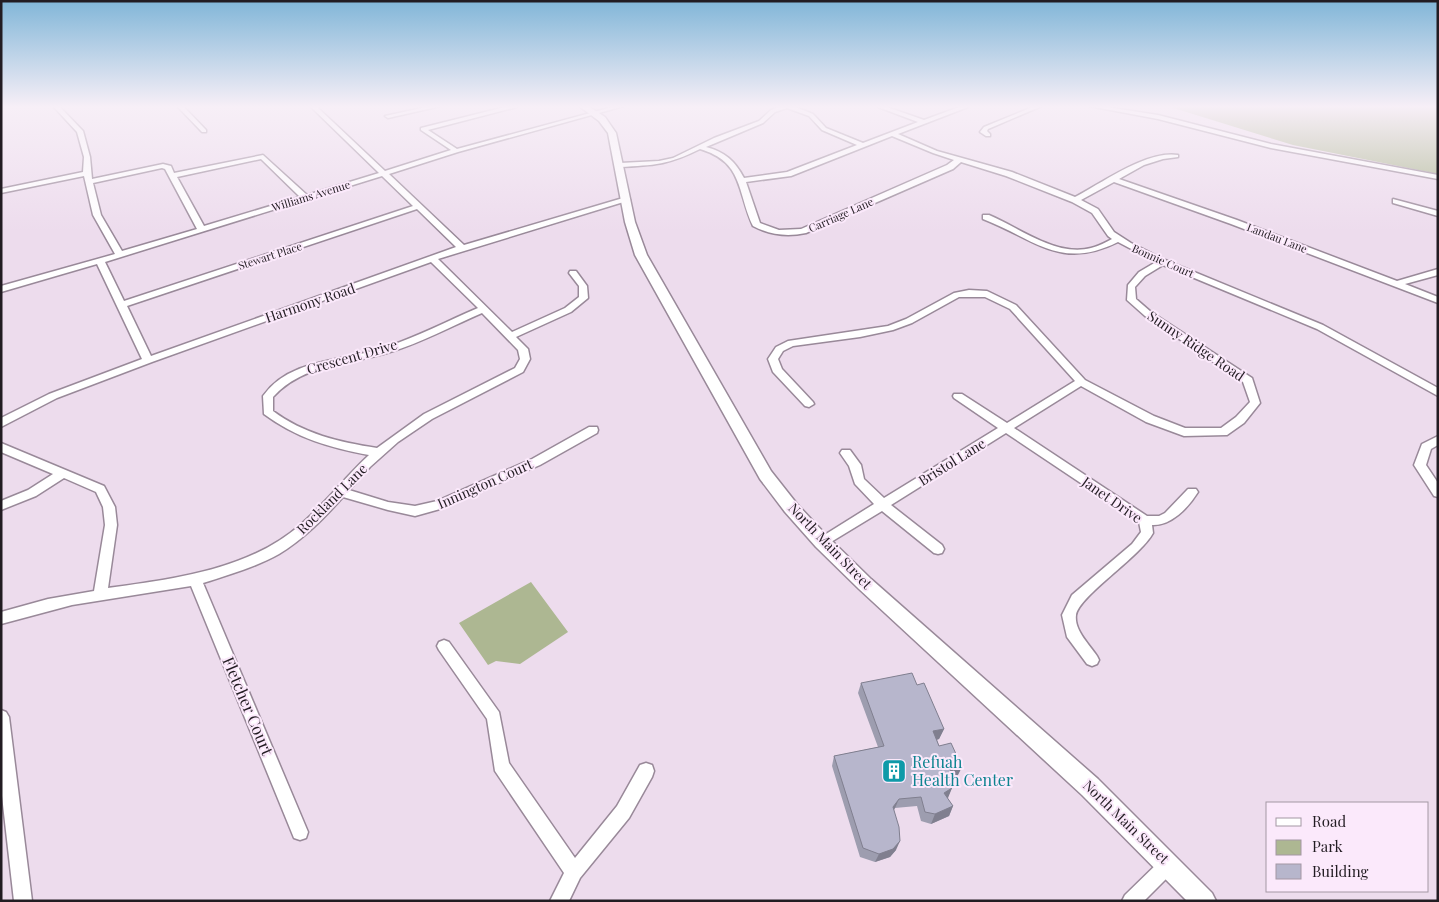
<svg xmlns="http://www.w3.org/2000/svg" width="1439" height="902" viewBox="0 0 1439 902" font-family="'Playfair Display',serif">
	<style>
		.green { fill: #adb792 }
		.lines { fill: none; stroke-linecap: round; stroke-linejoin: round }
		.minor-casing { stroke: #998999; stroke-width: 3 }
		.secondary-casing { stroke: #998999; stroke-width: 3 }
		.minor { fill: #fff; fill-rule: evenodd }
		.secondary { fill: #fff; fill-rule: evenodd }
		.wall { fill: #9d9daf }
		.shaded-wall { fill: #807f8f }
		.building { fill: #b7b6cc; stroke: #807f8f }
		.labels { text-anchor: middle; stroke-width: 4; stroke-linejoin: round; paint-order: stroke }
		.far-street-label { font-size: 11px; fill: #221c22; stroke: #fbe9fb }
		.street-label { font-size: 14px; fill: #221c22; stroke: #fbe9fb }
		.near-street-label { font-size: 16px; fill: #221c22; stroke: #fbe9fb }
		.near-culture-label { font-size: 16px; fill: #0d838f; stroke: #fbe9fb; text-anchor: start }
	</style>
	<rect width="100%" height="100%" fill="#eddced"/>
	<path class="green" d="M1167,106H1438V174L1293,145Z
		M531,582L568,632L520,664L496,661L488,665L459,623Z"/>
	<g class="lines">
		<defs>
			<path id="minor" d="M53,106H59L83,131L90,157L92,179L163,164L171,166L174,173L263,155L307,195L379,173L310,106H316L385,171L451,150L421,130V128L509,106H518L517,107L428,130L457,149L616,106H624L458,152L389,174L464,245L623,198L630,200L438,259L512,332L565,308L579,297V286L569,273L570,271H576L587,286L588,298L571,312L516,337L528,349L530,359L523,372L432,419L398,442L370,467L349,490L388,502L415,506L437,501L532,459L589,427H597L598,430L597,433L540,465L440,509L415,516L388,510L343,497C324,518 304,539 279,554C256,567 228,575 203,583L308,832L306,838L300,840L294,838L191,586L72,605L1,624V612L48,599L94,591L105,525L103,507L96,492L64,478L36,496L1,510V501L28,490L53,474L1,452V443L104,486L115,507L117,525L108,588C173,579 249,570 300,525C325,504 345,477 369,455C331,448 296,438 264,414L263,396C291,357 344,362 386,347C417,337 447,321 478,308L431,262L152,362L57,398L1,427V418L49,394L142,359L97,264L1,292V286L115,254L93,215L84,176L1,193V189L83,172L84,157L77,132ZM261,159L300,197L204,226L177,177ZM162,168L165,169L197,229L122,251L101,215L93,183ZM382,176L413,206L124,301L105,262ZM417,209L456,247L151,356L127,306ZM482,313L518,350L520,359L515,368L424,414L377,448C339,442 304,434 273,411V397C304,363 349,365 390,352C419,344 454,325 482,313Z
				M177,106H183L206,130V132H202Z
				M431,106H441L388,118L385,116Z
				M782,106H793L813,114L826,128L863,143L918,122L878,107L877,106H884L924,120L962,106H969L968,107L898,134L937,151L1012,172L1075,197C1102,183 1147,150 1178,155V157L1163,159L1144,165L1119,179L1237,220L1397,281L1438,269V275L1405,284L1438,297V303L1231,224L1114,182L1081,200L1098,209L1114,232L1131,243L1165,260L1323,325L1438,388V396L1317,329L1163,265L1145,276L1135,287L1136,299L1151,312L1252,378L1260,403L1244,423L1227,435L1184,436L1146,422L1081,386L1014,428L1147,516H1159L1165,513L1188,489H1196L1198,492C1188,508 1171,526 1152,525L1153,533C1140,557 1079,596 1076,615C1074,630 1089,644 1097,656L1099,660L1097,664L1092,666L1087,664L1067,637L1062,615L1072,595L1132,544L1141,532L1139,522L1006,433L891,505L942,545L944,549L942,553L938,554L934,553L882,511L826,545L822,547L818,545L816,542L818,539L874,504L855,484L849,466L840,453L842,450H850L861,465L864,479L884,498L998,428L954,398L953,396L954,394H962L1007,423L1075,381L1010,309L985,297H959L912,323L893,330L860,337L793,346L783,351L778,359L782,369L813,402L814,404L809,407L805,406L773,372L768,359L776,347L788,341L888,326L906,319L954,293L969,290L987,291L1016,305L1085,380L1154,416L1185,428H1221L1236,417L1250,402L1243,382L1145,316L1127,300L1128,285L1139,272L1156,262L1118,242C1060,271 1035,239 983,219V215H989C1020,228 1056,257 1091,248C1099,246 1106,242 1112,239L1108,236L1092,213L1072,202L1006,176L961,162L953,169L806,233C787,237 770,235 753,226C737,192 744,162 700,149C668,165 655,165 620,167L616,165L620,163L659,161L673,158L714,138L759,121L771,110ZM787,108L809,116L822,130L857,145L787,172L744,178C735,161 725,152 706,147L763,123L775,112ZM892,136L933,153L954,160L947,165L801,229L779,230L760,223L746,182L791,176Z
				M1035,106H1042L988,129L987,131L990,134V136H986L980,132L984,127Z
				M1089,106H1100L1158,115L1271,144L1438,175V179L1271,148L1158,119Z
				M1393,199L1438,211V216L1393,203Z
				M1438,436V445L1431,449L1426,465L1438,483V497L1434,496L1414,465L1422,444Z
				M444,640L449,642L499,712L509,763L575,858L617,806L640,765L646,763L652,765L654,771L652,777L629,818L580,878L569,901H550L564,873L495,771L487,719L439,650L437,646L439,642Z
				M1,710L6,712L9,717L32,901H14L1,787Z
				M1169,855L1175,858L1178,864L1175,870L1144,901H1122L1125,895L1163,858Z"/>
			<path id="secondary" d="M579,106H588L605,117L616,133L635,222L647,255L771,471L797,504L828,537L871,579L1098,779L1212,893L1216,901H1187L1082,795L859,589L816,547L785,512L760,479L635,255L625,222L608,133L599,121Z"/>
		</defs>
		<use href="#minor" class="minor-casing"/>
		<use href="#secondary" class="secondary-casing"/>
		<use href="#minor" class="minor"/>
		<use href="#secondary" class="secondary"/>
	</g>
	<path class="wall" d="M861,683L917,685L944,729L939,739L937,740L939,746L957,777H954L952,788L947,798L953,806L949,816L931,824L921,821L917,806L895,808L894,810L896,850L890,857L875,862L860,857L832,766L834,756L878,747L858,693Z"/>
	<path class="shaded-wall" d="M944,729L939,739L929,741L933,731Z
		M962,767L957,777L946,779L950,769Z
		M952,788L948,798L940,803L944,793Z
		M899,799L895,808L889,816L893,807Z
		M953,806L949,816L931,824L935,814Z
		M900,841L896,850L890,857L875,862L879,854Z"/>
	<path class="building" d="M912,673L917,685L924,683L944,729L933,731L939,746L951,743L962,767L950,769L955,780L952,788L944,793L953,806L935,814L925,812L921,797L899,799L893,807L899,827L900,841L893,849L879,854L863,848L834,756L884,746L861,683Z"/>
	<linearGradient id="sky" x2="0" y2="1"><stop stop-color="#81b6d8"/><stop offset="0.46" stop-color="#f7eff7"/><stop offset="1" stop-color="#f7eff7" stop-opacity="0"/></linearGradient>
	<rect width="1439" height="232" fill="url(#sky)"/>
	<defs>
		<symbol id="building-square" viewBox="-11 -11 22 22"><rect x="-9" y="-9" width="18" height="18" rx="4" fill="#0f9aa8" stroke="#fbe9fb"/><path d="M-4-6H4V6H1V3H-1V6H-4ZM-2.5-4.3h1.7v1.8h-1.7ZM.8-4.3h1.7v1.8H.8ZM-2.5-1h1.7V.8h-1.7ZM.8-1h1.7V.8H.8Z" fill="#fff"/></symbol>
	</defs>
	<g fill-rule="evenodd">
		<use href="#building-square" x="880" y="757" width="28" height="28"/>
	</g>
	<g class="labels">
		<g class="far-street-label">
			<text transform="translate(311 196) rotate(-17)" y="4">Williams Avenue</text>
			<text transform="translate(841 215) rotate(-24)" y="4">Carriage Lane</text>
			<text transform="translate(1277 238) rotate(21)" y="4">Landau Lane</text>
			<text transform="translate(270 256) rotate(-18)" y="4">Stewart Place</text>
			<text transform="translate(1163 261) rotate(24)" y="4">Bonnie Court</text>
		</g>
		<g class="street-label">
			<text transform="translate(310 303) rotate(-19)" y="5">Harmony Road</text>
			<text transform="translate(1196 346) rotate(34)" y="5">Sunny Ridge Road</text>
			<text transform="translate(352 357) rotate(-16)" y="5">Crescent Drive</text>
			<text transform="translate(952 462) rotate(-32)" y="5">Bristol Lane</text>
			<text transform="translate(485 484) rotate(-24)" y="5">Innington Court</text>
			<text transform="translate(332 499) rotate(-45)" y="5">Rockland Lane</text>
			<text transform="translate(1112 500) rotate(35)" y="5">Janet Drive</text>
			<text transform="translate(830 546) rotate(46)" y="5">North Main Street</text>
			<text transform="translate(1126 822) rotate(44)" y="5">North Main Street</text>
		</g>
		<g class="near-street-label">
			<text transform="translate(248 706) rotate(67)" y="6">Fletcher Court</text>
		</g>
		<g class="near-culture-label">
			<text x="912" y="768">Refuah<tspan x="912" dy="18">Health Center</tspan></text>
		</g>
	</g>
	<rect width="1439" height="902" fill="none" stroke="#221c22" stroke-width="5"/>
	<rect x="1266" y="802" width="162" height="90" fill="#fbe9fb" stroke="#a497a4"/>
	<rect x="1276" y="818" width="25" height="8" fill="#ffffff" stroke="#a497a4"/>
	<text x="1312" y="827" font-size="15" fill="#221c22">Road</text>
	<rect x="1276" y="840" width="25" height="15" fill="#adb792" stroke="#a497a4"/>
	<text x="1312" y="852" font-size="15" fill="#221c22">Park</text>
	<rect x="1276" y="864" width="25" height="15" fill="#b7b6cc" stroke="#a497a4"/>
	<text x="1312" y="877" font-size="15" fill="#221c22">Building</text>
</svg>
